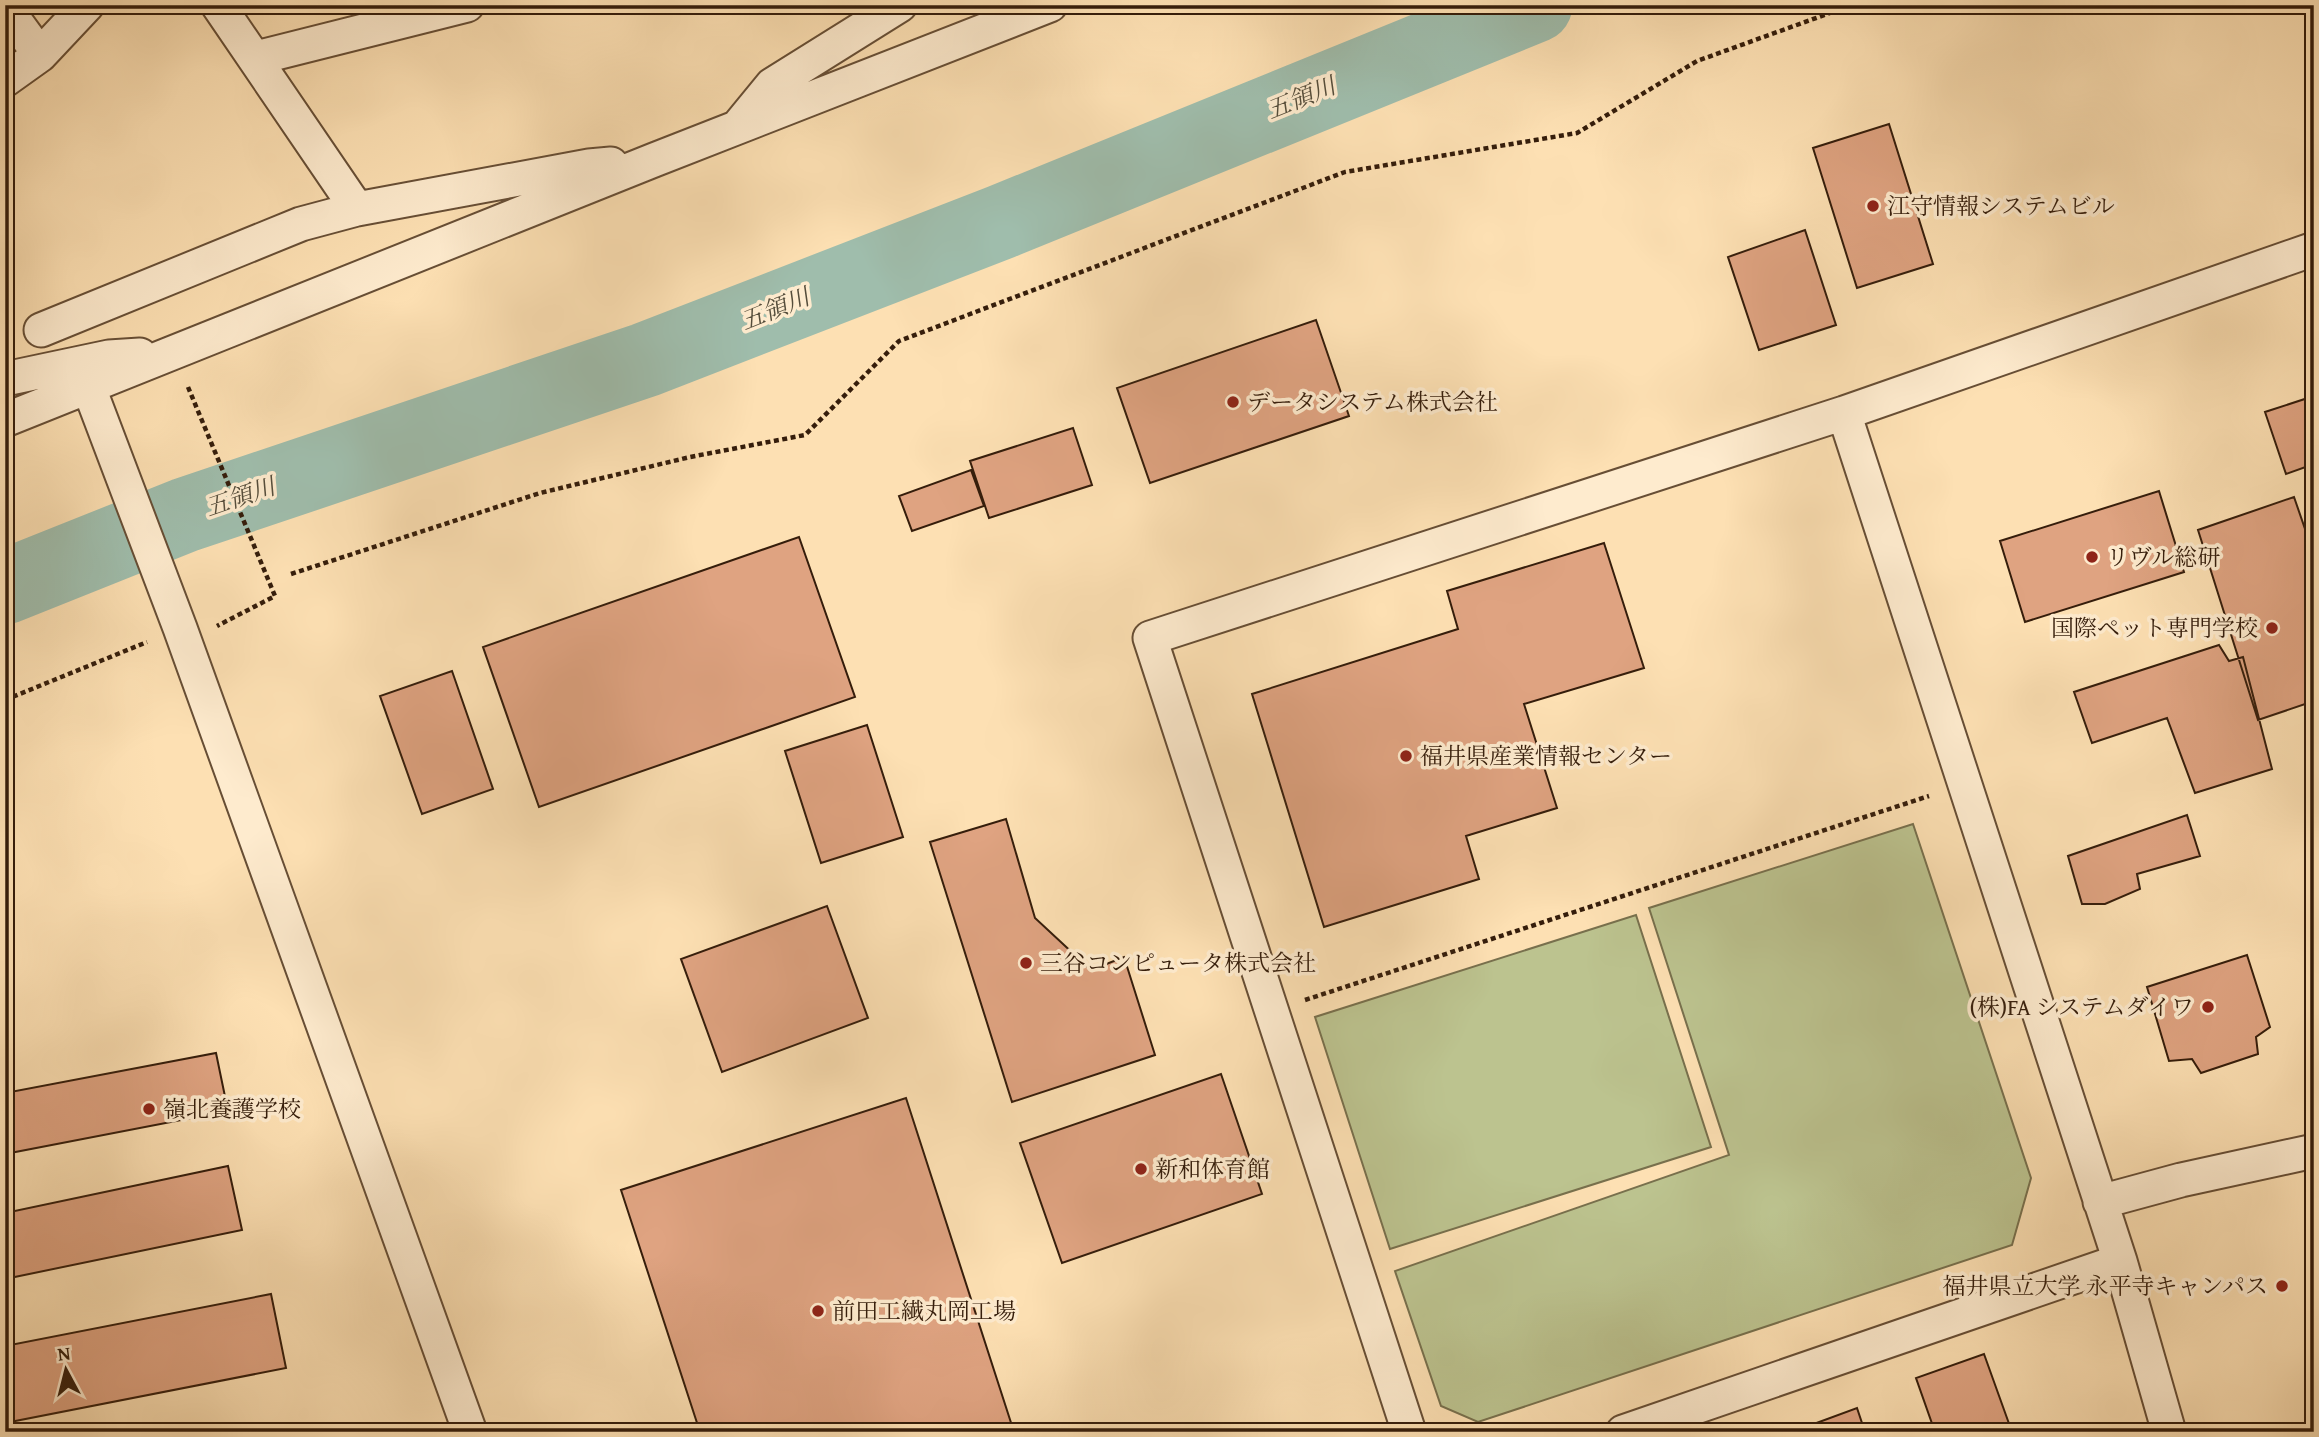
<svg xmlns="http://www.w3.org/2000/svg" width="2319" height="1437" viewBox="0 0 2319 1437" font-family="'Gentium Book Plus','Noto Serif JP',serif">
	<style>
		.green { fill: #bcc38f; stroke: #78704d; stroke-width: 2 }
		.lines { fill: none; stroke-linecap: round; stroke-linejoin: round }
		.river { stroke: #9fbdac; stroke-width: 75 }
		.building { fill: #dfa381; stroke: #351d0b; stroke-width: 2 }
		.street-casing { stroke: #674e35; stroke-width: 37 }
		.path { stroke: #351d0b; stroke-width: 4.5; stroke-dasharray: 5 3.5; stroke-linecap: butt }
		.street { stroke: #feebce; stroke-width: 33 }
		.poi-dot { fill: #8f2418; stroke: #feebce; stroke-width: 2.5 }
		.labels { text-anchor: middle; stroke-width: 7; stroke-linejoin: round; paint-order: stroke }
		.poi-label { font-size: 23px; fill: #351d0b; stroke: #feebce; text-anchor: start }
		.water-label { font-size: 24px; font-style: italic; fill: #554d3b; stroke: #feebce }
	</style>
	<rect width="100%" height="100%" fill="#fde0b3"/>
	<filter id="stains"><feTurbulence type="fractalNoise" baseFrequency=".00286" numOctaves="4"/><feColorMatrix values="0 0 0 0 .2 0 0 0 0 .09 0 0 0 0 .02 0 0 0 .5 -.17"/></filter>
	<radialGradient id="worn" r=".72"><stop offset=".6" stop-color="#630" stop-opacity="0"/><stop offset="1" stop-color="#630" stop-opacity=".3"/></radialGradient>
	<path class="green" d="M1913,824L2031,1178L2012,1245L1478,1422L1441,1406L1395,1271L1729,1155L1649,908Z
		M1636,915L1711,1147L1390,1249L1315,1017Z"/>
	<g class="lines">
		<path class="river" d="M5,587L185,515L645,360L1001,222L1535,5"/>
	</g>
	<path class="building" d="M1889,124L1933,264L1857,288L1813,148Z
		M1805,230L1836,325L1759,350L1728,257Z
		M1316,320L1349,416L1150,483L1117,388Z
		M2314,396V464L2286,474L2265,412Z
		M1073,428L1092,485L989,518L970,461Z
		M971,470L984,506L912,531L899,496Z
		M2159,491L2184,572L2025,622L2000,541Z
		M2294,497L2314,555V701L2258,720L2198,530Z
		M799,537L855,697L539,807L483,647Z
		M1604,543L1644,668L1524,704L1557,808L1466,836L1479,879L1324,927L1252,694L1458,629L1447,591Z
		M2219,645L2229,661L2243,657L2272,769L2195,793L2167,718L2092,743L2074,692Z
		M452,671L493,789L422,814L380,696Z
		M867,725L903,837L821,863L785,751Z
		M2187,815L2200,856L2137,874L2140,889L2105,904H2082L2068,856Z
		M1006,819L1035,918L1091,970L1124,957L1155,1055L1012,1102L930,842Z
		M827,906L868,1018L722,1072L681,959Z
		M2247,955L2270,1027L2256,1037L2258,1054L2201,1073L2192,1059L2169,1061L2147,987Z
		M216,1053L228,1111L5,1154V1093Z
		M1221,1074L1262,1194L1062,1263L1020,1143Z
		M906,1098L1014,1432H700L621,1190Z
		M228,1166L242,1230L5,1279V1213Z
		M271,1294L286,1368L5,1423V1346Z
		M1984,1354L2012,1432H1935L1916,1378Z
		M1857,1408L1865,1432H1792Z"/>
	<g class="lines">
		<defs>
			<path id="street" d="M218,5L357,209
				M5,7L40,55
				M256,58L467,5
				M5,80L40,55L87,5
				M740,124L772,85L900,5
				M41,330L301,224L357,209L589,166L611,164
				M5,379L109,357L140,355
				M89,388L180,628L470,1432
				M1844,413L2120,1261L2169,1432
				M5,420L654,160L1050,5
				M2100,1202L2181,1180L2314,1151
				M1409,1432L1150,638L1844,413L2314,249
				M1623,1432L2120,1261"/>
		</defs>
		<use href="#street" class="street-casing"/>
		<path class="path" d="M188,387L275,596L217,626
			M291,574L540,493L690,457L805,435L899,341L1345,172L1577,133L1697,61L1852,5
			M5,700L147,642
			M1305,1000L1929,796"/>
		<use href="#street" class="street"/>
	</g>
	<g class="poi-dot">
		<circle cx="1873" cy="206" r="7"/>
		<circle cx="1233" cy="402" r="7"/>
		<circle cx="2092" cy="557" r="7"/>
		<circle cx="2272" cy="628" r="7"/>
		<circle cx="1406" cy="756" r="7"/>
		<circle cx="1026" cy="963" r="7"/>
		<circle cx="2208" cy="1007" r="7"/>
		<circle cx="149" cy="1109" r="7"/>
		<circle cx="1141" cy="1169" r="7"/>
		<circle cx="2282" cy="1286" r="7"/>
		<circle cx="818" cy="1311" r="7"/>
	</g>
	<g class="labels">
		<g class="poi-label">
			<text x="1887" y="214">江守情報システムビル</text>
			<text x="1247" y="410">データシステム株式会社</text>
			<text x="2106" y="565">リヴル総研</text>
			<text x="2258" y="636" text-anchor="end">国際ペット専門学校</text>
			<text x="1420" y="764">福井県産業情報センター</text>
			<text x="1040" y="971">三谷コンピュータ株式会社</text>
			<text x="2194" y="1015" text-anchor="end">(株)FA システムダイワ</text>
			<text x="163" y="1117">嶺北養護学校</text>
			<text x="1155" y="1177">新和体育館</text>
			<text x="2268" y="1294" text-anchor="end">福井県立大学 永平寺キャンパス</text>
			<text x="832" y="1319">前田工繊丸岡工場</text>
		</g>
		<g class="water-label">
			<text transform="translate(1301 98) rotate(-22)" y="8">五領川</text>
			<text transform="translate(775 309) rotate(-22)" y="8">五領川</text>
			<text transform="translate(240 497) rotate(-19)" y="8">五領川</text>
		</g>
	</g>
	<rect width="2319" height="1437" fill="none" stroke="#fde0b3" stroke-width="28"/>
	<rect x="7" y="7" width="2305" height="1423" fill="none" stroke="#351d0b" stroke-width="3.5"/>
	<rect x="14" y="14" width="2291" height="1409" fill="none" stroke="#351d0b" stroke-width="2"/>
	<g transform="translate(66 1370) rotate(353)" stroke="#feebce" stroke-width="5" paint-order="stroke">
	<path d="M0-5L12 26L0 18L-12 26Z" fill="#351d0b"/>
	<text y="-10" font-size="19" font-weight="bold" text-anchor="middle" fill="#351d0b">N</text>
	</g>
	<rect width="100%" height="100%" filter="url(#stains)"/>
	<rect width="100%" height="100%" fill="url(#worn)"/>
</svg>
